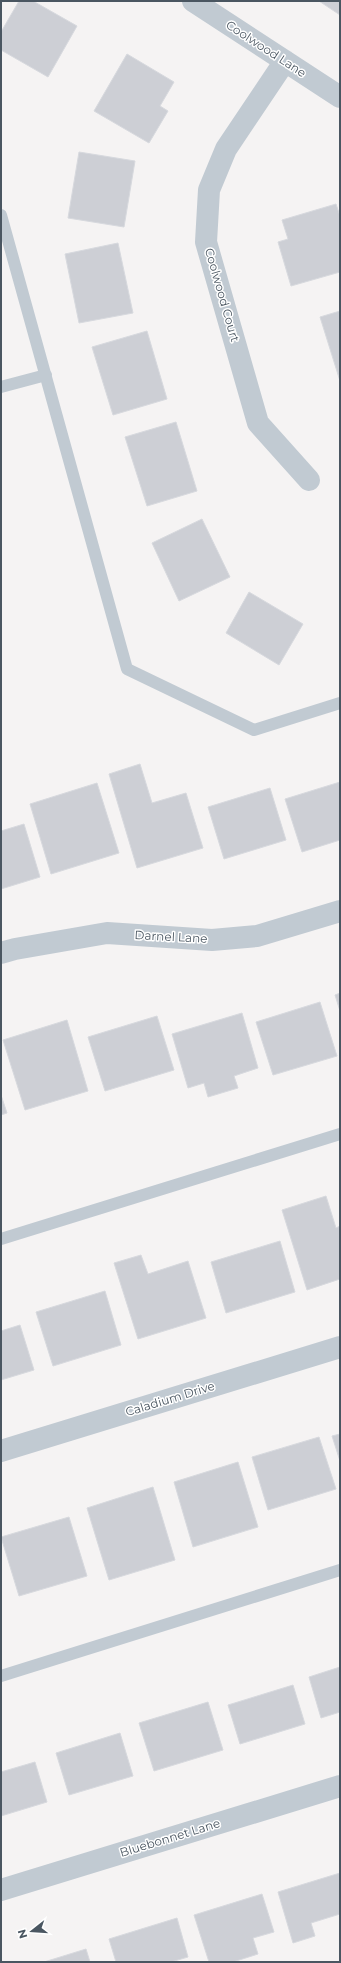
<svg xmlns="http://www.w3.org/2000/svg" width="341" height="1963" viewBox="0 0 341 1963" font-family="Montserrat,sans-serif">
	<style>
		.building { fill: #cdcfd5; stroke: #d7d9de }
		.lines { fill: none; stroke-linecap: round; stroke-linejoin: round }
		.service { stroke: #c1cad2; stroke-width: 12 }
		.minor { stroke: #c1cad2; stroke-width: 22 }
		.labels { text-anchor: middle; stroke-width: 3; stroke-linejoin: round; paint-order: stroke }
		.street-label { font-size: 12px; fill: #4a5661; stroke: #fff }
	</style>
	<rect width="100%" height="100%" fill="#f5f3f3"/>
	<path class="building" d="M19,1H33L77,26L48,77L1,50V32Z
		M319,1H340V15Z
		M127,54L174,82L160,106L168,111L149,143L94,111Z
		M79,152L135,161L124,227L68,218Z
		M336,204L340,216V272L291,286L278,242L288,239L282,220Z
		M118,243L133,313L79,323L65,254Z
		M340,311V381L320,317Z
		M147,331L167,399L113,415L92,347Z
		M176,422L197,491L147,506L125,437Z
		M202,519L230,577L179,601L152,543Z
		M249,592L303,624L279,665L226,633Z
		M140,764L152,803L186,793L203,848L137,868L109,774Z
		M340,782V840L302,852L285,799Z
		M97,783L119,853L51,874L30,804Z
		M270,788L286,840L224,859L208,807Z
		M24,824L40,877L1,889V831Z
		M340,993V1011L335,995Z
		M320,1002L337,1056L273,1075L256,1022Z
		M242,1013L258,1068L234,1076L238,1088L208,1097L204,1083L188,1088L172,1034Z
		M157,1016L174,1070L105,1091L88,1037Z
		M67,1020L88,1091L25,1110L3,1040Z
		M1,1095L7,1113L1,1115Z
		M326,1196L336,1228L340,1226V1279L307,1290L282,1210Z
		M280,1241L295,1292L226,1313L211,1262Z
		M141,1255L148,1274L188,1261L206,1318L138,1339L114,1263Z
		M105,1291L121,1345L53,1366L36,1312Z
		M20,1325L34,1370L1,1380V1331Z
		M340,1434V1461L332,1436Z
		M319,1437L336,1489L268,1510L252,1457Z
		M238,1462L258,1527L193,1547L174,1482Z
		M153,1487L175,1560L109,1580L87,1508Z
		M69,1517L87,1576L19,1596L1,1537Z
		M340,1667V1712L321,1718L309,1677Z
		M293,1685L305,1724L240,1744L228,1705Z
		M208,1702L223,1750L154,1771L139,1723Z
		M120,1733L133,1776L69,1795L56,1753Z
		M35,1762L47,1802L1,1816V1772Z
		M340,1873V1914L311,1923L315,1936L293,1943L278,1892Z
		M262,1894L274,1932L253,1938L258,1954L233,1962H209L194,1915Z
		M177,1918L188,1957L171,1962H116L109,1939Z
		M86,1949L90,1962H44Z"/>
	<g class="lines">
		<path class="service" d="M1,215L127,669L254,730L340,703
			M1,387L46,375
			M1,1239L340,1134
			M1,1676L340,1570"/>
		<path class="minor" d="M193,1L340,97
			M285,61L226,149L209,190L206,242L258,423L309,480
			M1,953L15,949L107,933L212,940L257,936L340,911
			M1,1451L340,1347
			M1,1890L340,1786"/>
	</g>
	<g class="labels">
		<g class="street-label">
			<text transform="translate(266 49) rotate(33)" y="4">Coolwood Lane</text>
			<text transform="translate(222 295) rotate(74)" y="4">Coolwood Court</text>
			<text transform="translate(171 937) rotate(3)" y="4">Darnel Lane</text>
			<text transform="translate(170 1399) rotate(-17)" y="4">Caladium Drive</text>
			<text transform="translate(170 1838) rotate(-17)" y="4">Bluebonnet Lane</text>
		</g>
	</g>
	<rect width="341" height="1963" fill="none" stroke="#4a5661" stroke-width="4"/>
	<g transform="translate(32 1931) rotate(253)" stroke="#ffffff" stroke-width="3" paint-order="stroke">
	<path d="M0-3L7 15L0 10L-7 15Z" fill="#4a5661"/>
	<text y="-6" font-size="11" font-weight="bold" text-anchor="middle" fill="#4a5661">N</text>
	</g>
</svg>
